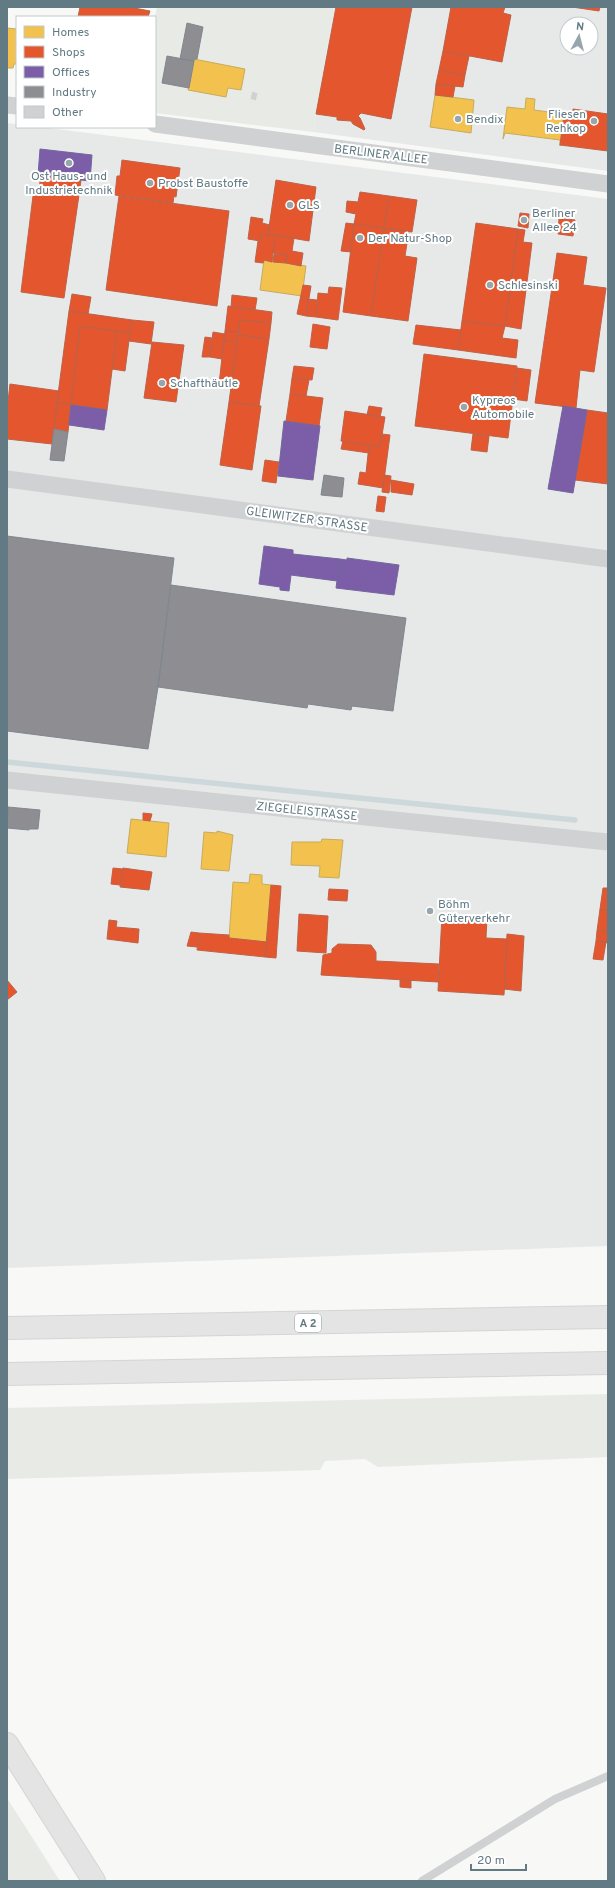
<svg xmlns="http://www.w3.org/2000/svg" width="615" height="1888" viewBox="0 0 615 1888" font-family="Overpass,sans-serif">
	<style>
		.built { fill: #e7e9e9; fill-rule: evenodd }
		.green { fill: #e8ebe5 }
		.homes { fill: #f2c14e; stroke: #c6ac5e }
		.shops { fill: #e4572e; stroke: #bd6248 }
		.offices { fill: #7b5ea7; stroke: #73669c }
		.industry { fill: #8d8d92; stroke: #80878e }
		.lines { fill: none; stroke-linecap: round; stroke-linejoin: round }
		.stream { stroke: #cdd8da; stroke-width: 5.5 }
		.building { fill: #d0d2d2; stroke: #e7e7e6 }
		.secondary-casing { stroke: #d4d6d6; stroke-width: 24 }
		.highway-casing { stroke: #d4d5d5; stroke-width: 24 }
		.lane { stroke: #d0d1d2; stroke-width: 8 }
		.street { stroke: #d0d1d2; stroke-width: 17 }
		.secondary { stroke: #e3e4e3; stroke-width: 22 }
		.highway { stroke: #e3e4e3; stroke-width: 22 }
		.poi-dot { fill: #96a6ac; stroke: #fff; stroke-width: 1.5 }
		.labels { text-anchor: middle; stroke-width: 4; stroke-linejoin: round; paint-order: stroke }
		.shield { fill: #fff; stroke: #90a2a8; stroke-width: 1 }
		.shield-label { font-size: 11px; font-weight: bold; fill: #617a83 }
		.poi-label { font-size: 12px; fill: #617a83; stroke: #fff; text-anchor: start }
		.street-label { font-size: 12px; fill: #617a83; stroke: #fff }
	</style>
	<rect width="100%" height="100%" fill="#f8f8f7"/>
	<path class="built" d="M334,7H608V171L313,132ZM567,24H591V48H567Z
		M7,123L17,124V127H41L608,199V1246L7,1268Z"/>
	<path class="green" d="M157,7H334L313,132L155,113V17Z
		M608,1394V1457L378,1467L365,1459L325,1461L320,1470L7,1479V1408Z
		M7,1798L60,1881H7Z"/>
	<path class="homes" d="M7,28L17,29V64H14L13,68H7Z
		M194,59L245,69L241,90L228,88L226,97L188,90Z
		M435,95L474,100L471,133L430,127Z
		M526,98L535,99L534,110L564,114L560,146V140L505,133L503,139L507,107L525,109Z
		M264,260L306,266L302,296L260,290Z
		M131,819L169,823L166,857L127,853Z
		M217,831L233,835L229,871L201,869L204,832L217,833Z
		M322,839L343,840L339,878L319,877L320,866L291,865L292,842H321Z
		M250,874L262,875V884L271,885L267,942L229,938L233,882L249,883Z"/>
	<path class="shops" d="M80,7H129L150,11L148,17H78Z
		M336,7H412L391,119L361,113L358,116L360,118L353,124L351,121L337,120V117L316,114Z
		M451,7H505L503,13L511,15L502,62L443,51Z
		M572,7H600L599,11Z
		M443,51L469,56L465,75L439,70Z
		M439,70L465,75L463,87L436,84Z
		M436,84L455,86L453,97L435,95Z
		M573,109L608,114V111V151L560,145L564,115L573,116Z
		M360,118L365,129L364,130L353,124Z
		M122,160L180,168L176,197L174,196L173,203L115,195L117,176H120Z
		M41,175L81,180L79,195L39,189Z
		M276,180L316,187L309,241L268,234Z
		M34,188L79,195L64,298L21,292Z
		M360,192L389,196L384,228L354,224L356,214L346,212L347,201L358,202Z
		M119,196L229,211L217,306L106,290Z
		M389,196L417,200L412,232L384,228Z
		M520,213L529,214L528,228L518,226Z
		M251,217L263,219L262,223L270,225L268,236L261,235L260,241L248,239Z
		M559,218L575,220L573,236L558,234Z
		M346,223L354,224L351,252L341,251Z
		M476,223L518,229L505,326L462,321Z
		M354,224L384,228L371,316L343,312Z
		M384,228L409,231L405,256L417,258L408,321L371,316Z
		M518,229L525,230L523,242L532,243L521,329L505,326Z
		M268,234L275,235L272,262L264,260L263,263L255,262L258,241H260L261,235L268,236Z
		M275,235L294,238L292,251L303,253L301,266L286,263L287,255L273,253Z
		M557,253L587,257L583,285L606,288L594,372L580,370L576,408L535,403Z
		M274,254L287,255L286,263L273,262Z
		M303,285L311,286L306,316L297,314Z
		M329,287L342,288L338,320L316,317L318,293L328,294Z
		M72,294L91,297L88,314L69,311Z
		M232,295L257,298L255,310L231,307Z
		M308,299L317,300L316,317L306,316Z
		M228,306L272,312L271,323L240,320L238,332L225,331Z
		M69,311L132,320L130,333L80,326L71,405L57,402Z
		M132,320L154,322L151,344L129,341Z
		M240,320L271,323L269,339L238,335Z
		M462,321L505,326L502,338L518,340L516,358L458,350Z
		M313,324L330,327L327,349L310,347Z
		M416,325L461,330L458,350L413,344Z
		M80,326L117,331L107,410L71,405Z
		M117,331L130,333L125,371L112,369Z
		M225,331L238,332L237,342L224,340Z
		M213,332L225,334L222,359L210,357Z
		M238,335L269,339L259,406L229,402Z
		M205,337L212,338L210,357H202Z
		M224,340L237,342L231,386L219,384Z
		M152,342L184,345L176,402L144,398Z
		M424,354L517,366L508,438L415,426Z
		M294,366L314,368L312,380L292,378Z
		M517,368L531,370L527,401L513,399Z
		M292,378L309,380L306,396L290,394Z
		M10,384L59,391L52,444L7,439V410Z
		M290,394L323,398L319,426L286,421Z
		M57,402L71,405L68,432L54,429Z
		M229,402L261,406L252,470L220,465Z
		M369,406L382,408L380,417L367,415Z
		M587,410L608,413V484L575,480Z
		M345,411L385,417L380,447L341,441Z
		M382,434L390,435L383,488L358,484L360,472L366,473L369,445L380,447Z
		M473,434L489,436L487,452L471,450Z
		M343,441L369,445V453L341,449Z
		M265,460L279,462L276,483L262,481Z
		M384,475L391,476L389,493L382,492Z
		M391,480L414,484L412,495L391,492Z
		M378,496L386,497L384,512L376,511Z
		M143,813L152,814L150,821L143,820Z
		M113,868L123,869L120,885L111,884Z
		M123,868L152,872L149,890L120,887Z
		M271,885L281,886L276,958L265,957Z
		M603,888H608V910L600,909Z
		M329,889L348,890L347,901L328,900Z
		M600,909L608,910V932L597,931Z
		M299,914L328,916L326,953L297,951Z
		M442,915L487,918L486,938L507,939L504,995L438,991Z
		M109,920L117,921L116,927L139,929L138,943L107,939Z
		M597,931L608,932V943L596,941Z
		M191,932L199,933L197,947L187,946Z
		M199,933L229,935V938L267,942L265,957L197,950Z
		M507,934L524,936L521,991L504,989Z
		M596,941L606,942L603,960L593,959Z
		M338,944L371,945L376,952V961L439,964L438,982L321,975L323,955L332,953V949Z
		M7,980L17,992L7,1000Z
		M400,980H411V988L400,987Z"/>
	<path class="offices" d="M40,149L92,155L90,181L38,175Z
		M71,405L107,410L104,430L69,425Z
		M563,406L587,410L573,493L548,489Z
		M284,421L320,426L313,480L278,476Z
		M264,546L293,550V554L340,559L337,581L291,575L289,591L280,590V587L259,584Z
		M347,558L399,565L394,595L336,588L340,559L347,560Z"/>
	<path class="industry" d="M187,23L203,27L197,59H194V61L180,59Z
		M167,56L194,61L189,88L162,83Z
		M54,429L68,432L64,461L50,460Z
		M324,475L344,478L342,497L321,495Z
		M7,536L174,558L158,687L148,749L7,731Z
		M171,585L406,618L393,711L352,706L351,710L308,704L307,708L158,687Z
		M8,807L40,810L38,829H29V830L7,828Z"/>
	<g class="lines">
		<path class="stream" d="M7,762L575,820"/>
	</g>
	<path class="building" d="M252,91L258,93L256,101L250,99Z"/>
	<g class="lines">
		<defs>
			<path id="secondary" d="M7,1744L94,1881"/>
			<path id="highway" d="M7,1328L608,1317
				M7,1374L608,1363"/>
		</defs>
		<use href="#secondary" class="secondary-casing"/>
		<use href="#highway" class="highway-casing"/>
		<path class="lane" d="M422,1881L555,1799L608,1776"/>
		<path class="street" d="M7,105L17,106
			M155,124L608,184
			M7,479L608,559
			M7,780L608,842"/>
		<use href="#secondary" class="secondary"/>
		<use href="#highway" class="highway"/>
	</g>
	<g class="poi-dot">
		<circle cx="458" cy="119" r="4"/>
		<circle cx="594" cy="121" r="4"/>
		<circle cx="69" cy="163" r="4"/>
		<circle cx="150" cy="183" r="4"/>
		<circle cx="290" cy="205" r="4"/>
		<circle cx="524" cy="220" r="4"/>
		<circle cx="360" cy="238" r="4"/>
		<circle cx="490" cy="285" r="4"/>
		<circle cx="162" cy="383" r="4"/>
		<circle cx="464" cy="407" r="4"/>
		<circle cx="430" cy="911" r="4"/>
	</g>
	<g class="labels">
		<rect class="shield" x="295" y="1314" width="26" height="18" rx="3"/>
		<g class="shield-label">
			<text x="308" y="1327">A 2</text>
		</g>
		<g class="poi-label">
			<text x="586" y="118" text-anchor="end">Fliesen<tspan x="586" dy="14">Rehkop</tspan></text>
			<text x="466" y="123">Bendix</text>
			<text x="69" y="180" text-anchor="middle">Ost Haus- und<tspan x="69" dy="14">Industrietechnik</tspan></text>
			<text x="158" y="187">Probst Baustoffe</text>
			<text x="298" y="209">GLS</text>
			<text x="532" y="217">Berliner<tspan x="532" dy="14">Allee 24</tspan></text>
			<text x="368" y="242">Der Natur-Shop</text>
			<text x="498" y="289">Schlesinski</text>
			<text x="170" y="387">Schafthäutle</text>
			<text x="472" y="404">Kypreos<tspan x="472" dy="14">Automobile</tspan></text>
			<text x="438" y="908">Böhm<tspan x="438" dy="14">Güterverkehr</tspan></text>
		</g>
		<g class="street-label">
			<text transform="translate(381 154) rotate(7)" y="4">BERLINER ALLEE</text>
			<text transform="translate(307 519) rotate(8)" y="4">GLEIWITZER STRASSE</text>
			<text transform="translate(307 811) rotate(6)" y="4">ZIEGELEISTRASSE</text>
		</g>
	</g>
	<rect width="615" height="1888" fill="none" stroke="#617a83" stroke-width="16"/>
	<rect x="16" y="16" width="140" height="112" fill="#ffffff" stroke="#c0cacd"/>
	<rect x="24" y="26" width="20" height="12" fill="#f2c14e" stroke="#c0cacd"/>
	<text x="52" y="36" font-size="12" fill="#617a83">Homes</text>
	<rect x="24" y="46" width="20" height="12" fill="#e4572e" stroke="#c0cacd"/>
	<text x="52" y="56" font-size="12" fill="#617a83">Shops</text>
	<rect x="24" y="66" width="20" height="12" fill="#7b5ea7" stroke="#c0cacd"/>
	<text x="52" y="76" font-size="12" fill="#617a83">Offices</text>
	<rect x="24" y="86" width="20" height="12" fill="#8d8d92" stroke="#c0cacd"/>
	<text x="52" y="96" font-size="12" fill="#617a83">Industry</text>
	<rect x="24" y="106" width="20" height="12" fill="#d0d2d2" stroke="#c0cacd"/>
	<text x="52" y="116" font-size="12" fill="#617a83">Other</text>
	<g transform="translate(579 36) rotate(7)"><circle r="19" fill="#ffffff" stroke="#c0cacd"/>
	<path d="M0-3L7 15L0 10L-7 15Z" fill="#96a6ac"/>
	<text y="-6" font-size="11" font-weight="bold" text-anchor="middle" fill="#617a83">N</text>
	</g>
	<path d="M471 1864v6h55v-6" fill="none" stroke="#617a83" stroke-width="2"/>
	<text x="477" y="1864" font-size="12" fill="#617a83" stroke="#ffffff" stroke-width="3" paint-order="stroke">20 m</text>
</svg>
